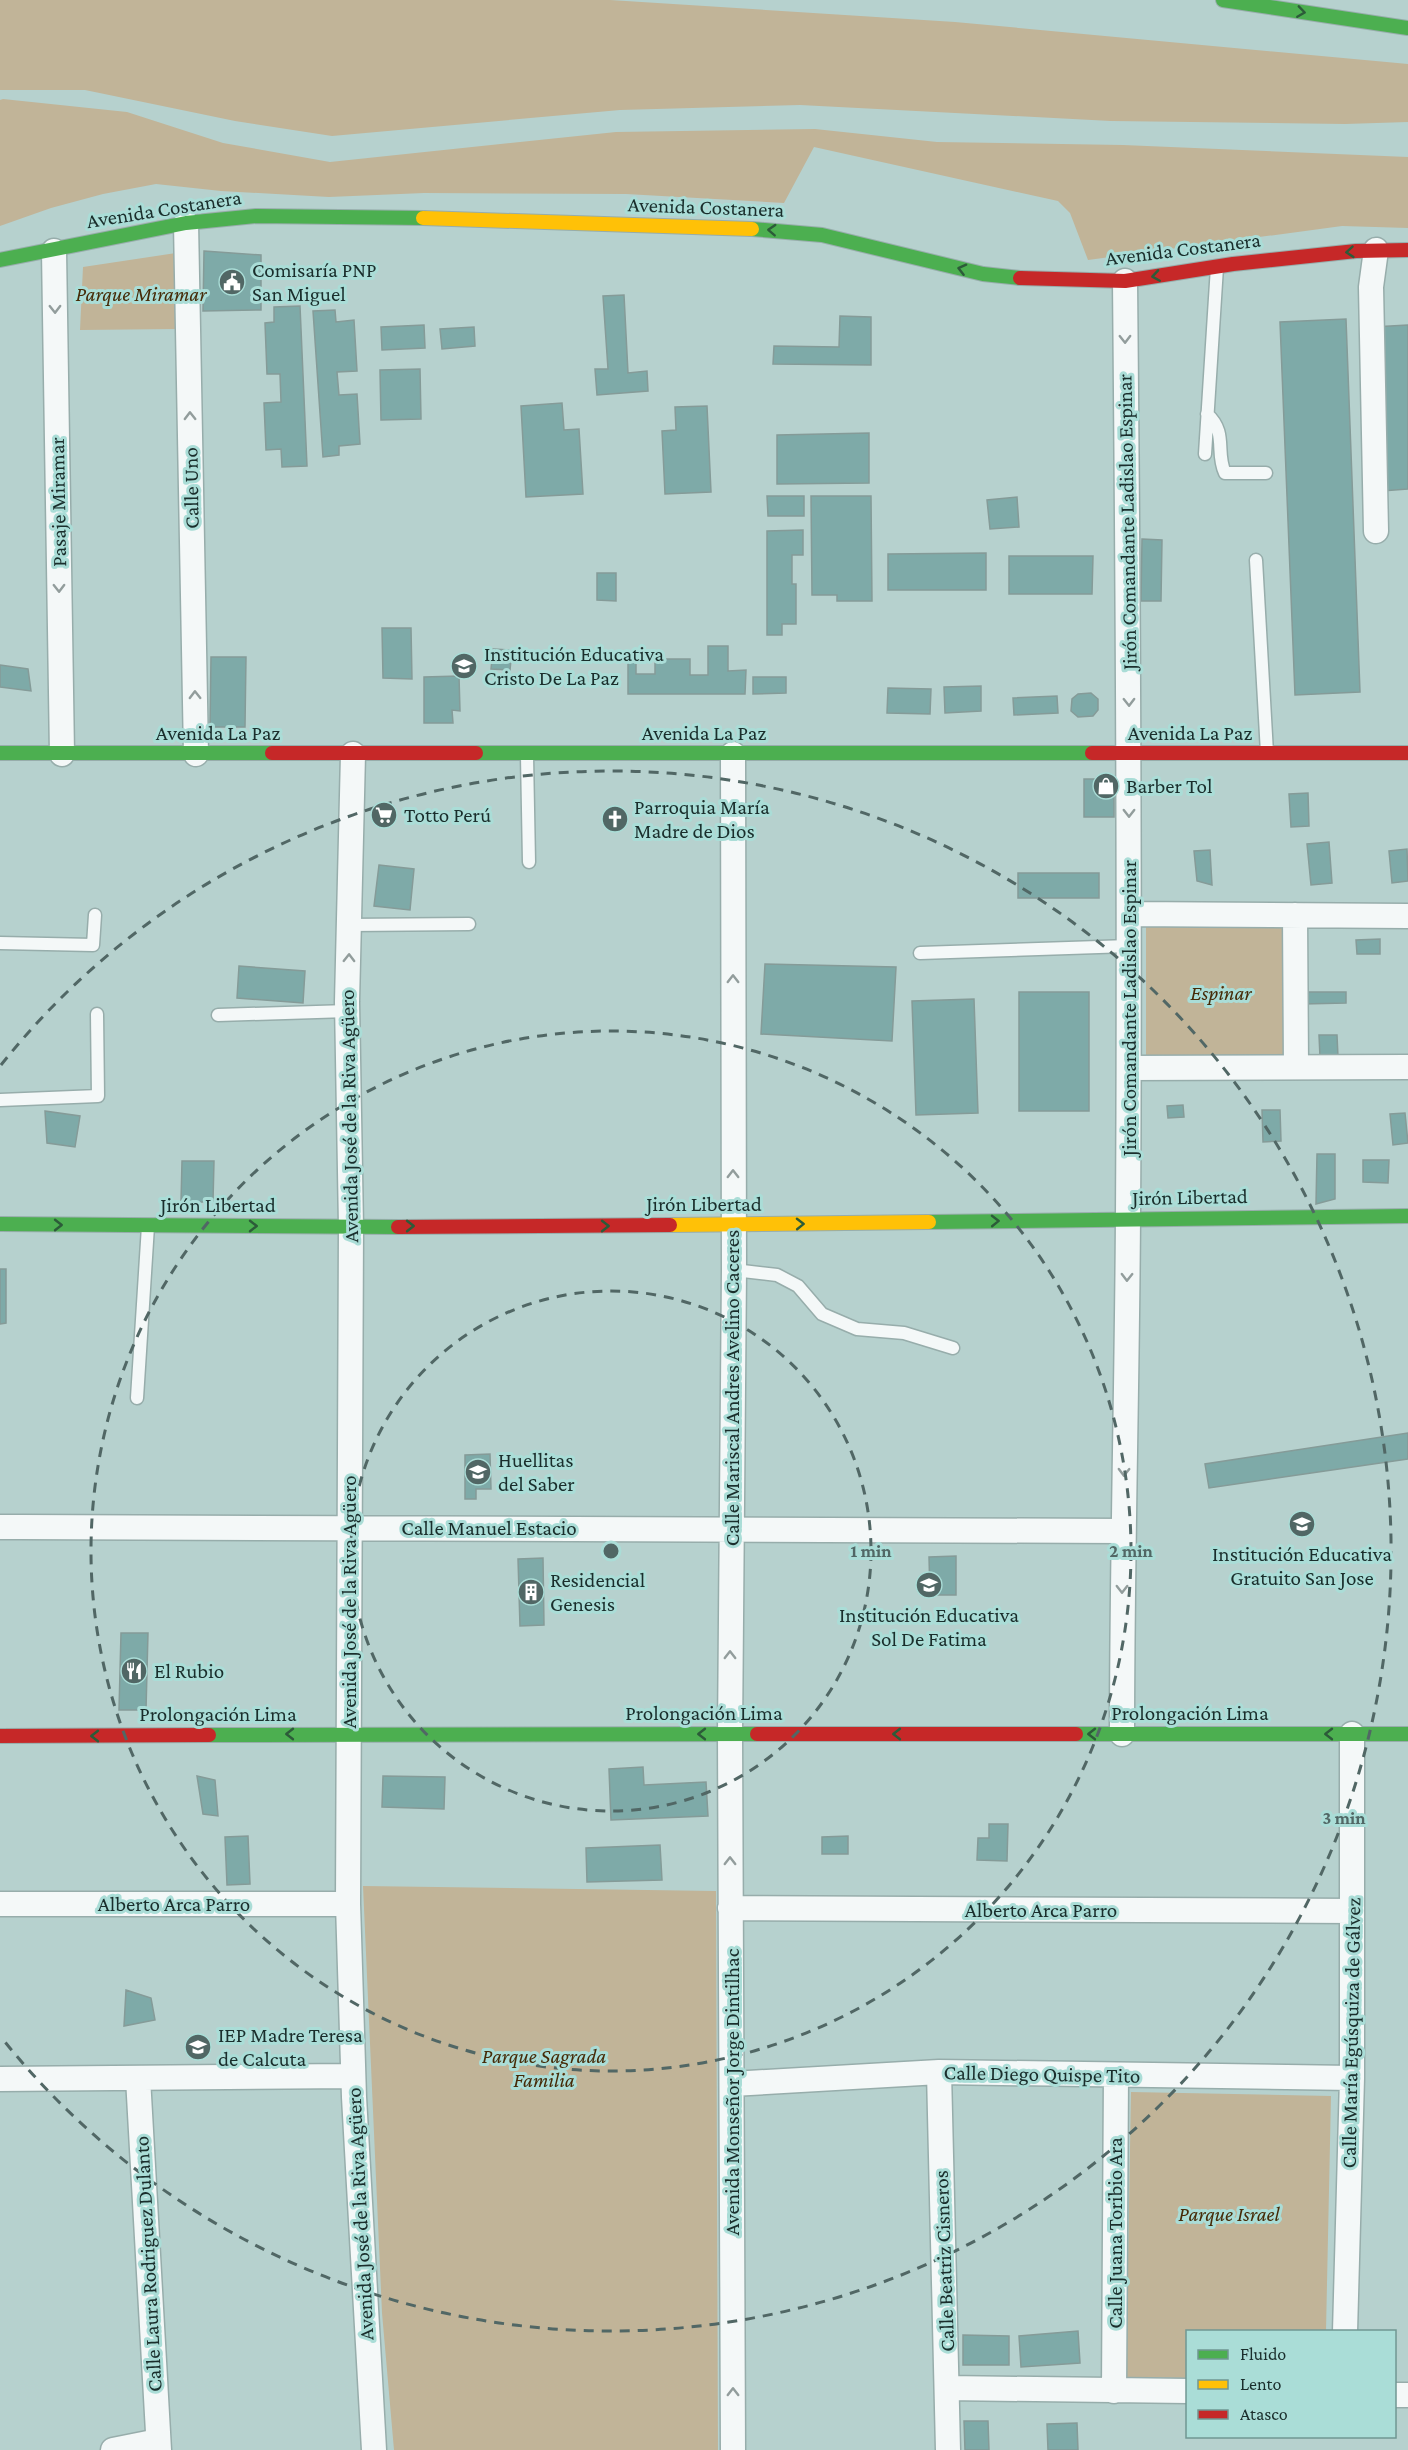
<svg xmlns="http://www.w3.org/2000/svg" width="1408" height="2450" viewBox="0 0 1408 2450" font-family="'Crimson Pro',serif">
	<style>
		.green { fill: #c1b498 }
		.building { fill: #7eaaa8; stroke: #859b98; stroke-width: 1.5 }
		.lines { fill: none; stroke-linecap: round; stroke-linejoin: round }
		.lane-casing { stroke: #97adab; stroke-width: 15 }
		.street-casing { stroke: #97adab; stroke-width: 27 }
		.fast-casing { stroke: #97adab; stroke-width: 16 }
		.slow-casing { stroke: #97adab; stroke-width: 16 }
		.jam-casing { stroke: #97adab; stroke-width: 16 }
		.lane { stroke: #f4f8f8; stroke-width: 12 }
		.street { stroke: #f4f8f8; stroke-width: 24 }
		.fast { stroke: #4caf50; stroke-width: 14 }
		.slow { stroke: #ffc107; stroke-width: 14 }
		.jam { stroke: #c62828; stroke-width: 14 }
		.oneway { stroke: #2c5b39 }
		.oneway2 { stroke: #929d9c }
		.ring { fill: none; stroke: #516765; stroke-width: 3; stroke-dasharray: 10 8 }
		.labels { text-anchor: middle; stroke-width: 6; stroke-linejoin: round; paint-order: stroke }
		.street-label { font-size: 21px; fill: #1a2e2c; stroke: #aaddd7 }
		.poi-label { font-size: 21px; fill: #1a2e2c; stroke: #aaddd7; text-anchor: start }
		.park-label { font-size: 21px; font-style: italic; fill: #462a07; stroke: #aaddd7 }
		.centre { fill: #516765; stroke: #aaddd7; stroke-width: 3 }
		.ring-label { font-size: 18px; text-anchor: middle; font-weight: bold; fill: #516765; stroke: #aaddd7; stroke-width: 6; stroke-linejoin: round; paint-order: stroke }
	</style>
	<rect width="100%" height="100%" fill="#b6d1ce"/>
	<path class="green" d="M0,0H610L955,22L1408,64V122L1345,124L1111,121L800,105L620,110L332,136L235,121L85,90H0Z
		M3,99L127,112L223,143L330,162L616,132L815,129L937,142L1123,145L1408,157V228L1342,226L1088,260L1070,213L1058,201L814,147L784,203L626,194L424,193L329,197L221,191L156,184L103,194L51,208L0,226V100Z
		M176,253L177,329L80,330L83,267Z
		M1297,924V1061H1146V925Z
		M363,1886L716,1891L718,2450H394L382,2313Z
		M1131,2092L1331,2096L1326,2331L1188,2332L1187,2378L1126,2377Z"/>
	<path class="building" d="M204,251L261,255V310L203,311Z
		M624,295L628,373L647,371L648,391L597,395L595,369H608L603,296Z
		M300,306L307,466L282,467L281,449L266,450L264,403L281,402L280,374H267L265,323L274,322V307Z
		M335,310L336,322L354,320L357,371L337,372L339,395L357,394L360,444L339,446V455L323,457L313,311Z
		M840,316L871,317V365L773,364L774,346L839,347Z
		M1346,319L1360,692L1295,695L1280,322Z
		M424,325L425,348L382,350L381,327Z
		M1408,325V489L1382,491L1373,327Z
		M474,327L475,346L442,349L440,329Z
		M420,369L421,419L381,420L380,370Z
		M562,403L564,430L579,429L583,494L526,497L521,406Z
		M707,406L711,492L665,494L662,431L676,430L675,407Z
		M869,433V483L777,484V435Z
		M767,496H804V516H768Z
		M811,496H871L872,601H837V595H812Z
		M1017,497L1019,527L990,529L987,500Z
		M803,530V555H792V584H796V624H782V635H767V531Z
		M1142,539L1162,540L1161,601H1141Z
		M986,553V590H888V554Z
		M1009,556H1093L1092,594H1009Z
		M597,573H616V601L597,600Z
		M382,628H411L412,679L383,678Z
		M708,646H728V671L746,670L745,694H628V661H636V674H655V659H690V675H708Z
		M493,649L512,650L510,670L491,669Z
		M211,657H246L245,727H210Z
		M0,665L28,669L31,691L0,687Z
		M459,676L460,711L452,710L453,723H424V677Z
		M753,677H786V693L753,694Z
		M981,686V711L945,713L944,687Z
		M888,688L931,689L930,714L887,713Z
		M1091,693L1098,699V710L1093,716L1078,717L1071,711L1072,699L1078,694Z
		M1057,696L1058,713L1014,715L1013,698Z
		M1084,779H1114V817H1084Z
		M1308,793L1309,826L1291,827L1289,794Z
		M1329,842L1332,883L1311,885L1307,844Z
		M1407,849L1408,881L1392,883L1389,851Z
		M1210,850L1212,885L1197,881L1194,851Z
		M379,865L414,869L410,910L374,906Z
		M1018,873H1099V898H1018Z
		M1380,939V954H1357L1356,940Z
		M765,964L896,967L892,1041L761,1034Z
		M239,966L305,971L303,1003L237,998Z
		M1019,992H1089V1111H1019Z
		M1303,992H1346V1003L1303,1004Z
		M974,999L978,1113L916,1115L912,1001Z
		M1319,1035H1337L1338,1057H1320Z
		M1183,1105L1184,1117L1168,1118L1167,1106Z
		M1262,1110H1280L1281,1141L1263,1142Z
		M45,1111L80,1116L75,1147L47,1143Z
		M1405,1113L1408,1143L1393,1145L1390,1114Z
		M1317,1154H1335V1199L1316,1204Z
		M1363,1160H1389L1388,1183L1363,1182Z
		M182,1161H214L213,1202H181Z
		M0,1269H6V1323L0,1324Z
		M1408,1433V1459L1209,1488L1205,1464Z
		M490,1454L491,1489H476V1499H465V1455Z
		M956,1556V1595H930L929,1557Z
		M543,1558L544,1625L520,1626L518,1559Z
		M121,1633H148L146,1710H119Z
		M643,1767L644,1785L706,1782L708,1816L611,1820L609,1769Z
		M197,1776L215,1780L218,1816L203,1814Z
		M383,1776L445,1777L444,1809L382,1807Z
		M989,1824H1008L1007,1861L977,1860L978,1838H989Z
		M248,1836L250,1884L227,1885L225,1837Z
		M848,1836V1854H822V1837Z
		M660,1845L662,1880L587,1882L586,1848Z
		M126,1990L151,1998L155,2020L124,2026Z
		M1078,2331L1080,2363L1021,2367L1019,2336Z
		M963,2335L1009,2336V2365H963Z
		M964,2421H988L989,2450H965Z
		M1077,2423L1078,2450H1048L1047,2424Z"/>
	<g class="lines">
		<defs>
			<path id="lane" d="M1207,414C1228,433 1215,452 1225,473H1266
				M1205,454L1217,267
				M1256,560L1267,753
				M527,756L529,862
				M349,925L469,924
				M0,943L93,945L95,915
				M920,953L1129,946
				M218,1015L348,1011
				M0,1100L98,1096L97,1014
				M734,1270L777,1275L798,1286L822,1314L857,1329L904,1333L953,1348
				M137,1398L148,1226"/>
			<path id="street" d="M186,223L196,754
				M54,251L62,754
				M1376,531L1371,287L1376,250
				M353,754L347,1002L351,1227L348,1904L354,2097L374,2450
				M1129,914L1408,916
				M1295,915L1296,1066
				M1129,1068L1408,1067
				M0,1527C374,1529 748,1527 1123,1531
				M1122,1734C1122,1561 1127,1389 1128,1216C1130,904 1128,593 1125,281
				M0,1904H348
				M730,1908L1352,1911
				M939,2072L948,2450
				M138,2078L159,2450
				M0,2079L353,2076
				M732,2084L939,2072L1352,2078
				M1345,2332L1352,2078V1734
				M947,2388L1188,2391
				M1114,2391L1116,2075
				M1394,2395H1408
				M113,2450L158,2441
				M733,2450L730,1734L734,1270L733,754"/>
			<path id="fast" d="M1223,0L1408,28
				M752,229L822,235L983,274L1020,278
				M0,260L186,223L256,216L423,218
				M0,753H272
				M476,753H1092
				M929,1222L1408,1216
				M0,1224L398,1227
				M1076,1734H1408
				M209,1735L757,1734"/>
			<path id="slow" d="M423,218L752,229
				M670,1225L929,1222"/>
			<path id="jam" d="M1020,278L1125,281L1233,264L1356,251L1408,250
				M272,753H476
				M1092,753H1408
				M398,1227L670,1225
				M757,1734H1076
				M0,1736L209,1735"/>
		</defs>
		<use href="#lane" class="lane-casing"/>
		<use href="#street" class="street-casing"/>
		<use href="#fast" class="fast-casing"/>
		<use href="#slow" class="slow-casing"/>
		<use href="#jam" class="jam-casing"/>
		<use href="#lane" class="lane"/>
		<use href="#street" class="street"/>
		<use href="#fast" class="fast"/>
		<use href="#slow" class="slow"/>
		<use href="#jam" class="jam"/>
	</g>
	<defs><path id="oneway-chevron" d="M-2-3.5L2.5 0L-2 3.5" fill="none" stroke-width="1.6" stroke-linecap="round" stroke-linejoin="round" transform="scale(1.5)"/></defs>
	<g class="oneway">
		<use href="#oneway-chevron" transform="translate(1301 12) rotate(8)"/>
		<use href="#oneway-chevron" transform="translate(772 230) rotate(-177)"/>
		<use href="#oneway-chevron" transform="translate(1350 252) rotate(175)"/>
		<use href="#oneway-chevron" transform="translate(962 269) rotate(-166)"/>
		<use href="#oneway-chevron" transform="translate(1156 276) rotate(171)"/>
		<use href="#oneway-chevron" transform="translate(995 1221) rotate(-1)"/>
		<use href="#oneway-chevron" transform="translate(800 1224) rotate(-1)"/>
		<use href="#oneway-chevron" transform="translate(58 1225)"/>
		<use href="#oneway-chevron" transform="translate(253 1226)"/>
		<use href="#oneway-chevron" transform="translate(410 1226)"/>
		<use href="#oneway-chevron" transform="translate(605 1226)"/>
		<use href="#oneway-chevron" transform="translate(290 1734) rotate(180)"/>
		<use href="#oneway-chevron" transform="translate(702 1734) rotate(-180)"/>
		<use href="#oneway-chevron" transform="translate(897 1734) rotate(-180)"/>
		<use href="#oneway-chevron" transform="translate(1092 1734) rotate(-180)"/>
		<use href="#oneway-chevron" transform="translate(1329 1734) rotate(-180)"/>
		<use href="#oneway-chevron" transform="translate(95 1736) rotate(180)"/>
	</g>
	<g class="oneway2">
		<use href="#oneway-chevron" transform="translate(55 309) rotate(89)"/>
		<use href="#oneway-chevron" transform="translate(1125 339) rotate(89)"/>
		<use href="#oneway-chevron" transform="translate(190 416) rotate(-91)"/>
		<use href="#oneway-chevron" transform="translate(59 588) rotate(89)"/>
		<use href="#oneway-chevron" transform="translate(195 695) rotate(-91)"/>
		<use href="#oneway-chevron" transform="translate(1129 702) rotate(89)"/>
		<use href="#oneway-chevron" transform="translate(1129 813) rotate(90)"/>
		<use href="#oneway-chevron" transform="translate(349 958) rotate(-89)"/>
		<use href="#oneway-chevron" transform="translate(733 979) rotate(-90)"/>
		<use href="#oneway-chevron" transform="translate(733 1174) rotate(-90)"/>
		<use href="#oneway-chevron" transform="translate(1127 1277) rotate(91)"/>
		<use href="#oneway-chevron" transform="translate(1124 1472) rotate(91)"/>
		<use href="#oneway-chevron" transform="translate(1122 1589) rotate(90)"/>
		<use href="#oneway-chevron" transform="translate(730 1655) rotate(-90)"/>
		<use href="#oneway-chevron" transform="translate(730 1861) rotate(-90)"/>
		<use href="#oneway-chevron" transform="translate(733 2392) rotate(-90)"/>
	</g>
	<g class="ring">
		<circle cx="611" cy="1551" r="260"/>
		<circle cx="611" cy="1551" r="520"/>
		<path d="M1 1065A780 780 0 1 1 1 2037"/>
	</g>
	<defs>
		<symbol id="civic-disc" viewBox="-11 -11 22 22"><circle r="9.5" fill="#516765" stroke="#aaddd7"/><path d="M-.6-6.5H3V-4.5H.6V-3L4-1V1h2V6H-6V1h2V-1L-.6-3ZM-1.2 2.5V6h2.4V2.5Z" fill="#fff"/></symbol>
		<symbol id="school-disc" viewBox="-11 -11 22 22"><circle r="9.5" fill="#516765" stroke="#aaddd7"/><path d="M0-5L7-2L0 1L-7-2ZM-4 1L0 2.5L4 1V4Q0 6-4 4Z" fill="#fff"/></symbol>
		<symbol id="shop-disc" viewBox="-11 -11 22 22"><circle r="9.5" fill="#516765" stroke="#aaddd7"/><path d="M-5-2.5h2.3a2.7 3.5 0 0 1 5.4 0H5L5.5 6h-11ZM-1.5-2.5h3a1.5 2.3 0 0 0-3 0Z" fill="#fff"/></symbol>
		<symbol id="supermarket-disc" viewBox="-11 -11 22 22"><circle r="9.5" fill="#516765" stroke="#aaddd7"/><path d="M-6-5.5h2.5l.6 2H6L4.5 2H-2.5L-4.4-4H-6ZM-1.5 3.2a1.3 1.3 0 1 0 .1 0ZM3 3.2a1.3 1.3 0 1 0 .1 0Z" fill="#fff"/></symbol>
		<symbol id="church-disc" viewBox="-11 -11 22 22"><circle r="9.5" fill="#516765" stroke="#aaddd7"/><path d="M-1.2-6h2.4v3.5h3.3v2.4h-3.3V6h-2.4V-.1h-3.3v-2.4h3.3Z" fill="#fff"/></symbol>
		<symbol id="building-disc" viewBox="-11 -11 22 22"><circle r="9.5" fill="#516765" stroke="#aaddd7"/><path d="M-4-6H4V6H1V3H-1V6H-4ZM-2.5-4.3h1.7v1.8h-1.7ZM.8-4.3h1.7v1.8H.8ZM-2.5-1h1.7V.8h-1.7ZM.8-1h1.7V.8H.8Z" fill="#fff"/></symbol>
		<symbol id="restaurant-disc" viewBox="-11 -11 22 22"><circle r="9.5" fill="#516765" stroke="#aaddd7"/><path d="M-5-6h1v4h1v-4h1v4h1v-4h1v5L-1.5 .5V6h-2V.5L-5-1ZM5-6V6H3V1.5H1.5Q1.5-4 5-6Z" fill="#fff"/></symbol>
	</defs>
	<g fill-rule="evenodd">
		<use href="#civic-disc" x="217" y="267" width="30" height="30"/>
		<use href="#school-disc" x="449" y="651" width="30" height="30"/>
		<use href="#shop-disc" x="1091" y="771" width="30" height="30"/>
		<use href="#supermarket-disc" x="369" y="800" width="30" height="30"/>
		<use href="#church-disc" x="600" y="804" width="30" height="30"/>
		<use href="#school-disc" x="463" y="1457" width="30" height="30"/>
		<use href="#school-disc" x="1287" y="1509" width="30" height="30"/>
		<use href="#school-disc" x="914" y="1570" width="30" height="30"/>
		<use href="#building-disc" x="516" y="1577" width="30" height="30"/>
		<use href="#restaurant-disc" x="119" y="1656" width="30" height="30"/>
		<use href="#school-disc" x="183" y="2032" width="30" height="30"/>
	</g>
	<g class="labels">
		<g class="street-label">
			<text transform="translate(706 207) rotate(2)" y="7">Avenida Costanera</text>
			<text transform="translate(164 209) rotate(-9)" y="7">Avenida Costanera</text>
			<text transform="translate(1183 249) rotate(-7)" y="7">Avenida Costanera</text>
			<text transform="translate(191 488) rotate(-91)" y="7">Calle Uno</text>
			<text transform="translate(58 502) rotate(-91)" y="7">Pasaje Miramar</text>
			<text transform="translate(1127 522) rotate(-91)" y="7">Jirón Comandante Ladislao Espinar</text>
			<text x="218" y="740">Avenida La Paz</text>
			<text x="704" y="740">Avenida La Paz</text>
			<text x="1190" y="740">Avenida La Paz</text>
			<text transform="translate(1129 1008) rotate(-90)" y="7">Jirón Comandante Ladislao Espinar</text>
			<text transform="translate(349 1116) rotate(-91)" y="7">Avenida José de la Riva Agüero</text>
			<text transform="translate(1190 1197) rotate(-1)" y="7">Jirón Libertad</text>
			<text x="704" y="1211">Jirón Libertad</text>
			<text x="218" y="1212">Jirón Libertad</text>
			<text transform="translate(732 1388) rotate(-90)" y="7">Calle Mariscal Andres Avelino Caceres</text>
			<text x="489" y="1535">Calle Manuel Estacio</text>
			<text transform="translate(349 1602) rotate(-90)" y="7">Avenida José de la Riva Agüero</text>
			<text x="704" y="1720">Prolongación Lima</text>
			<text x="1190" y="1720">Prolongación Lima</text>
			<text x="218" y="1721">Prolongación Lima</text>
			<text x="174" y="1911">Alberto Arca Parro</text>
			<text x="1041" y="1917">Alberto Arca Parro</text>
			<text transform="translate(1351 2033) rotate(-89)" y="7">Calle María Egúsquiza de Gálvez</text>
			<text transform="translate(1042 2074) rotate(1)" y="7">Calle Diego Quispe Tito</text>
			<text transform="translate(732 2092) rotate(-90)" y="7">Avenida Monseñor Jorge Dintilhac</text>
			<text transform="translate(360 2214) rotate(-93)" y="7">Avenida José de la Riva Agüero</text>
			<text transform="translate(1115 2233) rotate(-90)" y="7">Calle Juana Toribio Ara</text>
			<text transform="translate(944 2261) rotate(-92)" y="7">Calle Beatriz Cisneros</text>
			<text transform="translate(148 2264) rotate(-93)" y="7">Calle Laura Rodriguez Dulanto</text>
		</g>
		<g class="poi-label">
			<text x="252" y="277">Comisaría PNP<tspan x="252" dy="24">San Miguel</tspan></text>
			<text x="484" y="661">Institución Educativa<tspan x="484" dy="24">Cristo De La Paz</tspan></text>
			<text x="1126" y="793">Barber Tol</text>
			<text x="634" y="814">Parroquia María<tspan x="634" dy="24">Madre de Dios</tspan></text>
			<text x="404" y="822">Totto Perú</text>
			<text x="498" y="1467">Huellitas<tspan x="498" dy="24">del Saber</tspan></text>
			<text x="1302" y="1561" text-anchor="middle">Institución Educativa<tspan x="1302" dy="24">Gratuito San Jose</tspan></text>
			<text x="550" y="1587">Residencial<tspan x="550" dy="24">Genesis</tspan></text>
			<text x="929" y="1622" text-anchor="middle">Institución Educativa<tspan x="929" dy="24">Sol De Fatima</tspan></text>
			<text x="154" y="1678">El Rubio</text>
			<text x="218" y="2042">IEP Madre Teresa<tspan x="218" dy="24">de Calcuta</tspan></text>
		</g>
		<g class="park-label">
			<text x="141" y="301">Parque Miramar</text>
			<text x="1221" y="1000">Espinar</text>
			<text x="544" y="2063">Parque Sagrada<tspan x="544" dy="24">Familia</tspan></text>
			<text x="1229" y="2221">Parque Israel</text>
		</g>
	</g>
	<circle cx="611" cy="1551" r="9" class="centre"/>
	<g class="ring-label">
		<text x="871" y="1557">1 min</text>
		<text x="1131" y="1557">2 min</text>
		<text x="1344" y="1824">3 min</text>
	</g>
	<rect x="1186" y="2330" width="210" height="108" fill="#aaddd7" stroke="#709793" stroke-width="1.5"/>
	<rect x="1198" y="2350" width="30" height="9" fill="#4caf50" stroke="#709793" stroke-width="1.5"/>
	<text x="1240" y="2360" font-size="18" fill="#1a2e2c">Fluido</text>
	<rect x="1198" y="2380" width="30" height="9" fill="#ffc107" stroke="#709793" stroke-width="1.5"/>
	<text x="1240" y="2390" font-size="18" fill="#1a2e2c">Lento</text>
	<rect x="1198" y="2410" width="30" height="9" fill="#c62828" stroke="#709793" stroke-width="1.5"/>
	<text x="1240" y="2420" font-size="18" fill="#1a2e2c">Atasco</text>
</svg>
